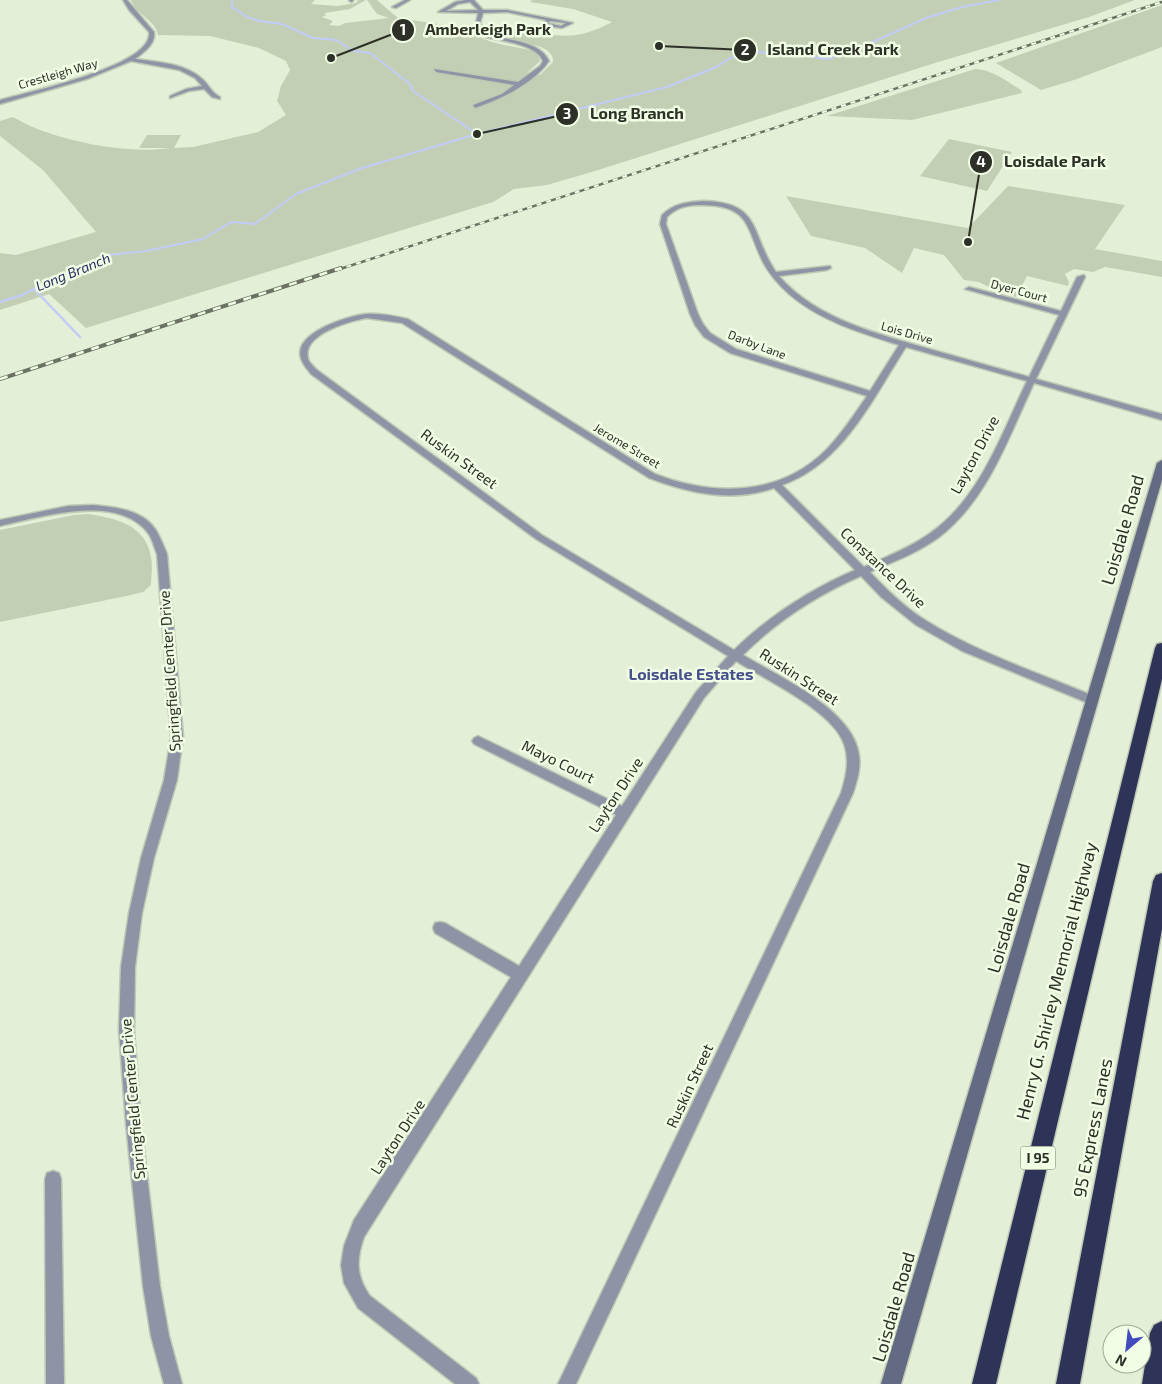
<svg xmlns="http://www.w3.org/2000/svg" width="1162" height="1384" viewBox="0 0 1162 1384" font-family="'Exo 2',sans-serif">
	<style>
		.green { fill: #c3cfb4 }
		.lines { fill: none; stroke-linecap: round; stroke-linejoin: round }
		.stream-far1 { stroke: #c1cbf7; stroke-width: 2 }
		.stream { stroke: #c1cbf7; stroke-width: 2.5 }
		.street-casing { stroke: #bfc9b4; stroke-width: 3 }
		.secondary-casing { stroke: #bfc9b4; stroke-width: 3 }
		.highway-casing { stroke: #bfc9b4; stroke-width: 3 }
		.street { fill: #8f93a6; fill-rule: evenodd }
		.secondary { fill: #636a84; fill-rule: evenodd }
		.highway { fill: #2d3457; fill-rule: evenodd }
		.rail-far1-casing { stroke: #6b7263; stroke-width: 2.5 }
		.rail-casing { stroke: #6b7263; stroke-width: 4 }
		.rail-far1 { stroke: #f1fde4; stroke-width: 2; stroke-dasharray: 5; stroke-linecap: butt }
		.rail { stroke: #f1fde4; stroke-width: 2.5; stroke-dasharray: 8; stroke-linecap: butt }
		.labels { text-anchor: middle; stroke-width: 5; stroke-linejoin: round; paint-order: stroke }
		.far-street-label { font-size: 12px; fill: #2c3027; stroke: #f1fde4 }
		.far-water-label { font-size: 14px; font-style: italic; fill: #262d62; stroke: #f1fde4 }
		.shield { fill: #f1fde4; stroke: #676e60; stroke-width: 1 }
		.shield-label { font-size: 14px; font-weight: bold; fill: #2c3027 }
		.street-label { font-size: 15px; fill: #2c3027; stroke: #f1fde4 }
		.neighbourhood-label { font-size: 16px; font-weight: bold; fill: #46508d; stroke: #f1fde4 }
		.near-street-label { font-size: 18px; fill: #2c3027; stroke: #f1fde4 }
		.leader { fill: none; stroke: #2c3027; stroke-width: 2 }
		.callout-dot { fill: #2c3027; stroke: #f1fde4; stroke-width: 2 }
		.mark-label { font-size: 15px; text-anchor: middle; font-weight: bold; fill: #fff }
		.callout-label { font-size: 16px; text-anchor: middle; font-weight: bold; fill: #2c3027; stroke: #f1fde4; stroke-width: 5; stroke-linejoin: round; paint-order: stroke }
	</style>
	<rect width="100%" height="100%" fill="#e4efd7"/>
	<path class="green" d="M131,0H315L311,4L337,6L356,3L358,0H366L350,9L325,13L326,15L322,17L333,21L329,25L339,26L345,23L389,18L377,14L367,0H377L398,18L472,29C479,44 516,46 532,51L538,55L540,61L527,73L540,75L553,62C555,38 498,46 486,29C499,26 511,29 525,31C561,37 579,40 612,22L573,9L530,2L532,0H1135L1089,17L935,63L592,172L547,185L514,189L493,202L86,328L49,294L0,310V253L16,255L96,232L43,170L0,136V121L13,117C51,140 126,155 170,148H139L147,135H181L174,148L193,147L258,132L286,115L277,101L281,86L290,70L286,61L259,48L210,36L158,35C156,20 136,15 131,0Z
		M1162,5V47L1074,80L1041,90L996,63Z
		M975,69C991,69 1008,82 1021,90L1022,93L912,120L827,116Z
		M949,139L1012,152L987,191L920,176Z
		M1008,186L1125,205L1095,249L1162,261V277L1105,267L1093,272L1074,269L1065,274L1069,282L1068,286L1027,276L1016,297L996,291L979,282L964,280L944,255L914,248L902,273L865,248L811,236L786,196L968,228Z
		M88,514C116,518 146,525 151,557C153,566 151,576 151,585L143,592L131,595L0,622V530L74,515Z"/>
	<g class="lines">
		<path class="stream-far1" d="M232,0V7L247,17L259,21L282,24L313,38L336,40L354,51L370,53L410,84L413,91L477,134
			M74,270L109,255L146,251L203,239L231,222L255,224L296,194L362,168L477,134L667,87L716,67L732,57L749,52L782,53L828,59L864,46L926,18L962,7L999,0"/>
		<path class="stream" d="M34,289L80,337
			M0,302L22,295L77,268"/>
		<defs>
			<path id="street" d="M123,0H127L154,32C156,44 144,52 135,59C157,62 184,63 201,78C209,84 210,92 220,97V99L212,97L204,89L189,91L170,98V96L186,89L202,86L195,78L179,70L131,61L87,79L0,104V100C27,92 154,66 149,32L129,10Z
				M349,0H353V1L351,2Z
				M405,0H410L396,8L392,7Z
				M465,0H474L483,10H507L573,23L562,28L541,25L546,20L507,12L483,13L480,23L489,35C508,40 540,41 549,61C534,83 500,100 475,108L473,105L502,94L514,85L436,72L434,69L518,82L540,66L543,61C536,44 502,41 485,37L476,23L478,13L438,12L455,2ZM470,2L478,10L446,11L458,4ZM551,21L566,23L561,26L547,23Z
				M703,201C763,202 750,235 776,272L830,266L831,268L827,270L779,276C817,320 879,334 933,350C965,359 997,368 1029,377L1059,315L965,289L969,287L1061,311L1077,277L1084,275L1085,277L1036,379L1162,414V420L1034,383C1008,438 988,500 938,538C917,553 893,562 870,572C886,589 904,607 925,620C977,653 1039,673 1096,697L1098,700L1096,703H1088L962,651L916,625L881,597L861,576C817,595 777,621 743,655C779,677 853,709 859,755C861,768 857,781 853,793L576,1384H558L841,793C846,777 850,761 844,744C833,711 766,680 736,661L704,698L364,1237C356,1260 356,1276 370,1296L476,1378L479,1384H455L358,1308L344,1283L341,1265L344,1246L354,1220L511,977L435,933L433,928L435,923L440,922L445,923L519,966L616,815L474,744L472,741L474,738L478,736L482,738L622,806L696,692L728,656L536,539L311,374C308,370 304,366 302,361C289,334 347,316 366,314C379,313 394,316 408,319L655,474C712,496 778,497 825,451C841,435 854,415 867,396L730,353L704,337L695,325L690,314L660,224L662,215C674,203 688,202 703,201ZM703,205C751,206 746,228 763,262C769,274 779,285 789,294C820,321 861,333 899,345L870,391L736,349L710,333L703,324L698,314L666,224L667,217C678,206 689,205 703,205ZM367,318L402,323L649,478C688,493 732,503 774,488L855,570C811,589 769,616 734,650L542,535L317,370C315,368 311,364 309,361C298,335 350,321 367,318ZM906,347L1027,381C1001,435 980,499 929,534C909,548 886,557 864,567L782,485C843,464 873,398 906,347Z
				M93,505C115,507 145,510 157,532C161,539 164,547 167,554L183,737L177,780L154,858L142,913L135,967L134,1030L141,1124L160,1286L169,1336L182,1384H164L151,1336L143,1286L126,1124L119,1030L121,967L129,913L141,858L164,780L171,737L157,554C154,547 152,538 148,533C117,493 41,517 0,526V520L68,506Z
				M53,1171L59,1173L61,1179L64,1384H46L45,1179L47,1173Z"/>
			<path id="secondary" d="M1162,460V480L901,1384H881L1157,463Z"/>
			<path id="highway" d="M1162,643V679L996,1384H972L1155,648L1157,644Z
				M1162,873V929L1080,1384H1056L1153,881L1156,875Z
				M1162,1321V1384H1142L1150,1333L1154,1325Z"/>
		</defs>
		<use href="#street" class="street-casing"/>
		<use href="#secondary" class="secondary-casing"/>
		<use href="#highway" class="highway-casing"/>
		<use href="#street" class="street"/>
		<use href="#secondary" class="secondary"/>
		<use href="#highway" class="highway"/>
		<defs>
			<path id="rail-far1" d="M337,270L1162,2"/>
			<path id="rail" d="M0,379L341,268"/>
		</defs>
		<use href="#rail-far1" class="rail-far1-casing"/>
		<use href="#rail" class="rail-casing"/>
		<use href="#rail-far1" class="rail-far1"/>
		<use href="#rail" class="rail"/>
	</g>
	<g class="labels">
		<g class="far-street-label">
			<text transform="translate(58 74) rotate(-16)" y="4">Crestleigh Way</text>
			<text transform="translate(1019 291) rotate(15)" y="4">Dyer Court</text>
			<text transform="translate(907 333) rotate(16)" y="4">Lois Drive</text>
			<text transform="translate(757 345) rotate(21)" y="4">Darby Lane</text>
			<text transform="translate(627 446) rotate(31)" y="4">Jerome Street</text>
		</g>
		<g class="far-water-label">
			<text transform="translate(73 272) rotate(-22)" y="5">Long Branch</text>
		</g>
		<rect class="shield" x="1020.5" y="1146.5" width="35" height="23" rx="4"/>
		<g class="shield-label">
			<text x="1038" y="1163">I 95</text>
		</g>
		<g class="street-label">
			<text transform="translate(975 455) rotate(-62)" y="5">Layton Drive</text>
			<text transform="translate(459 459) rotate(36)" y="5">Ruskin Street</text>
			<text transform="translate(883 568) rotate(43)" y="5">Constance Drive</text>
			<text transform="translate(170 671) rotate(-94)" y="5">Springfield Center Drive</text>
			<text transform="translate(799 677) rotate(33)" y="5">Ruskin Street</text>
			<text transform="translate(558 762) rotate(26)" y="5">Mayo Court</text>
			<text transform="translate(616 795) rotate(-57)" y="5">Layton Drive</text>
			<text transform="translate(690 1086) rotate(-65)" y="5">Ruskin Street</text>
			<text transform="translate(133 1099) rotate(-95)" y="5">Springfield Center Drive</text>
			<text transform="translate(398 1137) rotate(-57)" y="5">Layton Drive</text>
		</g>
		<g class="neighbourhood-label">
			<text x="691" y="680">Loisdale Estates</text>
		</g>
		<g class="near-street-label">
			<text transform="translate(1123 530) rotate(-74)" y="6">Loisdale Road</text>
			<text transform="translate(1009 918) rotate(-74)" y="6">Loisdale Road</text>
			<text transform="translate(1057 981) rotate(-76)" y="6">Henry G. Shirley Memorial Highway</text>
			<text transform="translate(1093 1128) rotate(-79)" y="6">95 Express Lanes</text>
			<text transform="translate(894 1307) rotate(-74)" y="6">Loisdale Road</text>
		</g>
	</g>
	<path class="leader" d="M331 58L403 30M659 46L745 50M477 134L567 114M968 242L981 162"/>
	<g class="callout-dot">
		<circle cx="331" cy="58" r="5"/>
		<circle cx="659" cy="46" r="5"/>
		<circle cx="477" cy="134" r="5"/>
		<circle cx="968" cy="242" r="5"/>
		<circle cx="403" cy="30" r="12"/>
		<circle cx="745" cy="50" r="12"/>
		<circle cx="567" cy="114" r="12"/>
		<circle cx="981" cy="162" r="12"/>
	</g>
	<g class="mark-label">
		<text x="403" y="35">1</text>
		<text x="745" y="55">2</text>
		<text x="567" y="119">3</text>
		<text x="981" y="167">4</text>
	</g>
	<g class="callout-label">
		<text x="488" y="35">Amberleigh Park</text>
		<text x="833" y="55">Island Creek Park</text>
		<text x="637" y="119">Long Branch</text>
		<text x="1055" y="167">Loisdale Park</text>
	</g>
	<g transform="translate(1127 1349) rotate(208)"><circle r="24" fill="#f1fde4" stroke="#a2ab98"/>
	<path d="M0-4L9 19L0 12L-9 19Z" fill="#424abe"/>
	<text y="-8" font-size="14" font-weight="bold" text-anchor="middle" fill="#2c3027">N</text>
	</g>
</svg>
